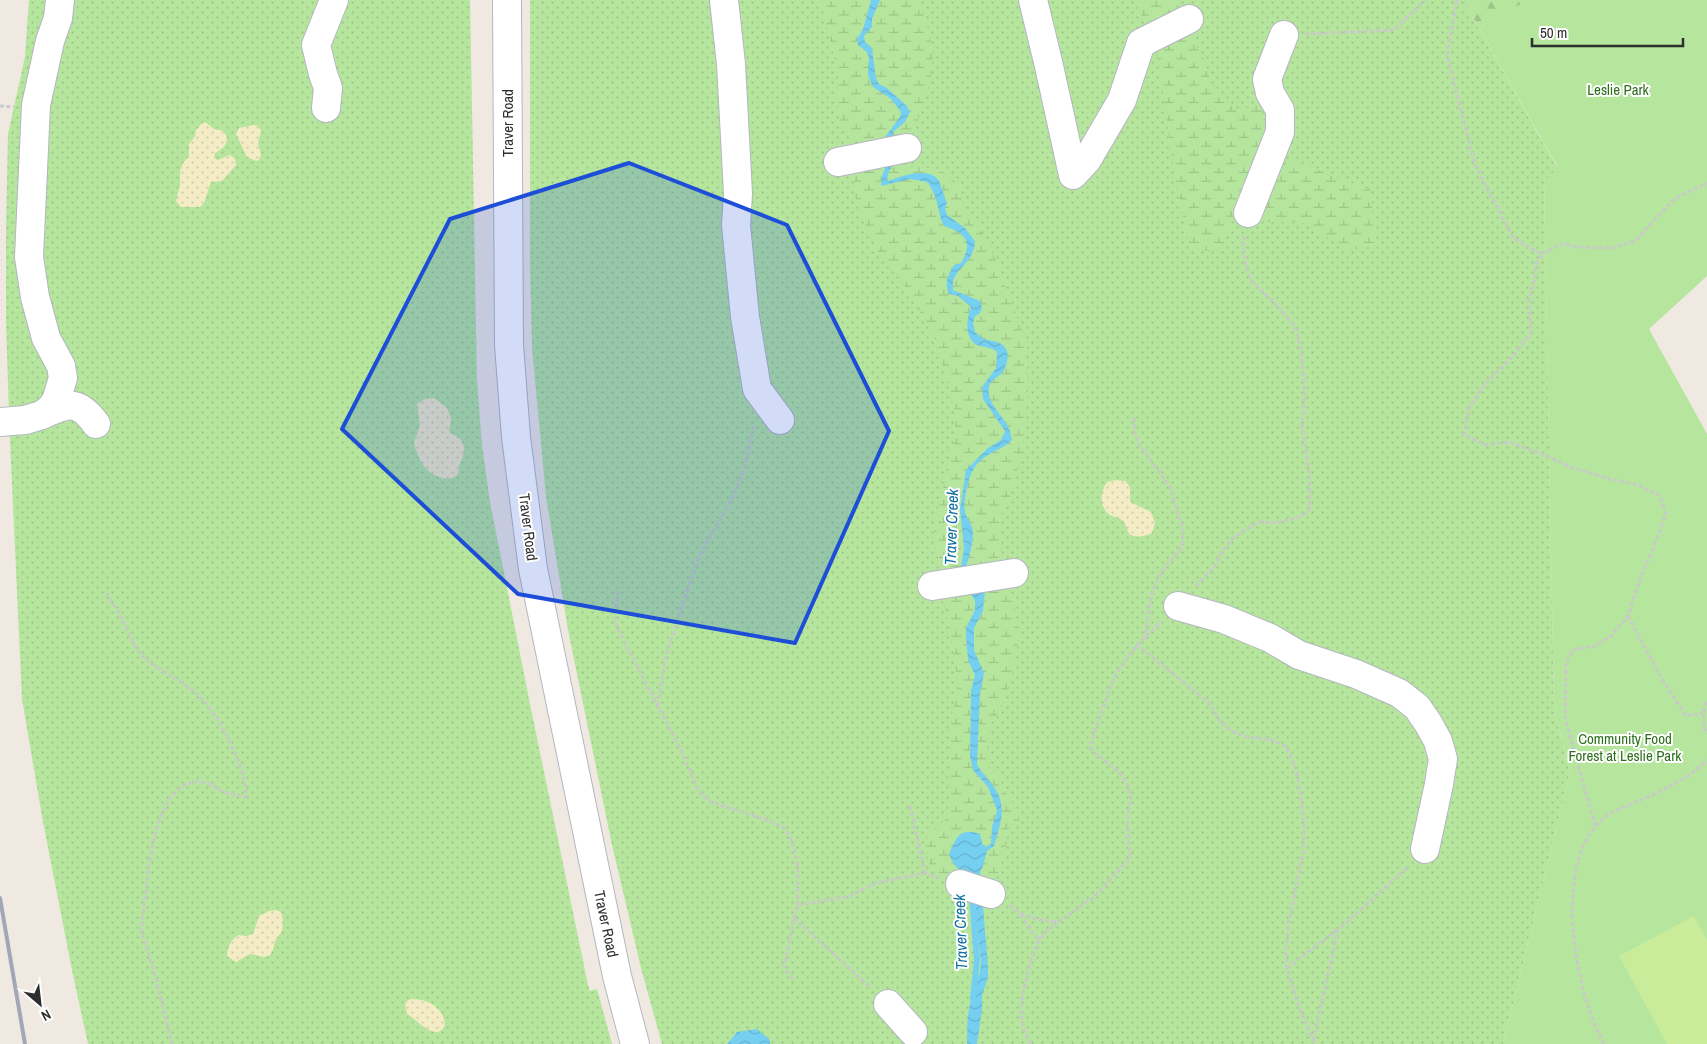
<svg xmlns="http://www.w3.org/2000/svg" width="1707" height="1044" viewBox="0 0 1707 1044" font-family="'Archivo Narrow',sans-serif">
	<style>
		.grass { fill: url(#grass-dots) }
		.forest { fill: url(#forest-firs) }
		.wetland { fill: url(#wetland-marsh) }
		.sand { fill: url(#sand-dots) }
		.park { fill: #b6e59e }
		.pitch { fill: #c9ec9a }
		.water { fill: url(#water-waves) }
		.lines { fill: none; stroke-linecap: round; stroke-linejoin: round }
		.stream { stroke: #75cff0; stroke-width: 6 }
		.minor-casing { stroke: #b4b7c1; stroke-width: 30 }
		.path { stroke: #c9c9c9; stroke-width: 3; stroke-dasharray: 4 2.5; stroke-linecap: butt }
		.minor { stroke: #fff; stroke-width: 28 }
		.rail { stroke: #a3a6b8; stroke-width: 4 }
		.marked { fill: #1d4ed8; fill-opacity: 0.2; stroke: #1d4ed8; stroke-width: 4; stroke-linejoin: round }
		.labels { text-anchor: middle; stroke-width: 4; stroke-linejoin: round; paint-order: stroke }
		.park-label { font-size: 15px; fill: #2c6e1b; stroke: #fff }
		.street-label { font-size: 15px; fill: #2e2e2e; stroke: #fff }
		.water-label { font-size: 16px; font-style: italic; fill: #0d6fa3; stroke: #fff }
	</style>
	<defs>
		<pattern id="grass-dots" width="8" height="8" patternUnits="userSpaceOnUse" patternTransform="scale(1.25)"><rect width="8" height="8" fill="#b6e59e"/><path d="M2 2h.1M6 6h.1" fill="none" stroke="#9dc588" stroke-width="1.8" stroke-linecap="round"/></pattern>
		<pattern id="forest-firs" width="22" height="20" patternUnits="userSpaceOnUse" patternTransform="scale(1.25)"><rect width="22" height="20" fill="#b6e59e"/><path d="M5 1l3.5 6h-7zM16 11l3.5 6h-7z" fill="#9dc588"/></pattern>
		<pattern id="wetland-marsh" width="20" height="14" patternUnits="userSpaceOnUse" patternTransform="scale(1.25)"><rect width="20" height="14" fill="#b6e59e"/><path d="M1 5h8M5 5V1M11 12h8M15 12V8" fill="none" stroke="#9dc588"/></pattern>
		<pattern id="sand-dots" width="8" height="8" patternUnits="userSpaceOnUse" patternTransform="scale(1.25)"><rect width="8" height="8" fill="#f3ecc5"/><path d="M2 2h.1M6 6h.1" fill="none" stroke="#d1cbaa" stroke-width="1.8" stroke-linecap="round"/></pattern>
		<pattern id="water-waves" width="16" height="10" patternUnits="userSpaceOnUse" patternTransform="scale(1.25)"><rect width="16" height="10" fill="#75cff0"/><path d="M0 5q4-4 8 0t8 0" fill="none" stroke="#66b2ce"/></pattern>
	</defs>
	<rect width="100%" height="100%" fill="#efe9e1"/>
	<path class="grass" d="M29,0H470L477,380L482,445L490,502L529,699L588,985L590,991L597,989L612,1044H88L73,975L43,822L22,699L10,441L6,323V229L8,134L25,57Z
		M530,0H1463L1558,169L1544,181L1554,708L1570,773L1503,1044H662L642,972L612,845L568,630L546,497L532,348L530,267Z"/>
	<path class="forest" d="M1463,0H1528L1479,28Z"/>
	<path class="wetland" d="M821,0H919L930,35L933,52L931,77L924,104L904,156L907,165C931,167 941,170 960,185L965,211L973,219L985,237L1000,268L1006,290L1024,334L1027,349L1028,394L1024,440L1013,487L1000,524L1002,555L1015,609L1019,637L1012,676L1001,710L993,720L989,730L987,745L990,768L999,778L1006,793L1013,803L1020,823L1008,829C1007,850 1001,869 992,887C979,883 940,877 932,868C927,862 926,849 925,841L930,833L946,819L949,803L948,770L952,715L958,684L947,614L940,593L942,573L935,547L934,524L944,485L947,465L954,443L956,417L941,359L934,337L909,292L874,246L856,200L852,168L853,149L838,114L836,95L838,82V74Z
		M1134,0H1178L1177,13L1206,63L1212,89L1237,110L1260,105L1267,126L1262,149L1371,190L1375,246L1347,251L1306,223L1266,222L1240,198L1230,226L1218,251L1190,250L1174,173L1159,62L1141,14Z"/>
	<path class="sand" d="M205,122L214,129L223,131L227,137C227,146 222,149 215,153L214,158L218,160L230,155L235,159L236,165L222,181L211,182L204,203L200,207H181L176,201L180,185V172L183,163L189,156V144L195,136L196,130L202,123Z
		M254,125L258,126L261,131L258,143L261,155L259,160L256,161L247,157L236,134L239,128Z
		M434,398L447,408L451,419L449,432C452,435 456,435 459,438C467,446 464,455 460,463C458,467 460,471 457,475C453,479 448,479 442,478C425,474 418,458 414,443L420,425L417,404L425,399Z
		M1116,480L1125,481L1130,487V501L1132,503L1151,512L1155,523L1152,533C1144,537 1137,538 1129,534C1127,529 1126,523 1122,520C1118,517 1114,517 1110,515C1099,507 1100,492 1107,482Z
		M276,910L281,912L283,920L282,931L275,941L273,950L270,955L264,957L250,954L236,962L227,956C228,946 230,941 238,935L247,936L253,934L259,916L269,911Z
		M412,999C428,999 444,1008 445,1025C435,1044 418,1019 407,1014L405,1004L408,1000Z"/>
	<path class="park" d="M1528,0H1707V276L1649,329L1707,434V1044H1503L1570,773L1554,708L1544,181L1558,168L1479,28Z"/>
	<path class="pitch" d="M1694,916L1707,940V1044H1667L1619,956Z"/>
	<path class="water" d="M871,0H880L872,19V27L864,36L865,42L872,48L876,78L879,84L887,88L907,106L910,112L905,122L893,132V166L889,171L887,180L889,181C901,176 930,166 939,181C942,187 944,196 947,203L945,208L947,215L965,228L975,241C974,266 950,268 953,290L980,301L982,308L979,314L975,316L973,323L975,332C978,334 981,337 984,339C993,342 1002,340 1007,351C1009,357 1006,369 1002,373C994,381 987,380 989,395C992,411 1010,419 1012,440C1000,452 984,452 973,470C968,478 963,503 965,512C967,519 973,525 973,533C973,546 968,559 965,571L985,590L983,611L974,628V650L984,673L980,694L977,764C981,773 989,779 994,787C1008,807 1000,824 994,846L987,851L983,866L980,872L988,966V977L982,996V1010L977,1044H967C967,1029 967,1015 971,1000C974,985 980,980 981,962L972,878C960,866 957,874 949,854C956,837 960,827 980,834L982,843L985,847L991,844L992,827L997,810L988,787L973,770L970,756L971,690L975,675L968,660L966,637V628L975,610V601L960,573L964,548L960,509L966,470L988,448L1001,440L1005,431L983,399L982,387L996,368L997,352C990,346 982,348 975,344C964,336 967,317 971,307L958,296L949,294C944,283 948,275 954,265L961,263C974,241 965,233 944,226C936,209 940,199 927,182L910,179L881,186L882,176L887,163L885,137L900,117L901,112L891,99L873,87L868,75L869,58L867,52L858,45L857,39L863,29Z
		M757,1029L770,1040V1044H727L737,1032Z"/>
	<g class="lines">
		<path class="stream" d="M972,896L977,960L973,998"/>
		<defs>
			<path id="minor" d="M507,0L509,345L516,437L533,569L617,976L635,1044
				M724,0L731,64L736,156L738,194L736,225L745,317L757,389L780,420
				M1033,0L1049,66L1073,175L1087,160L1122,100L1141,43L1189,19
				M326,108L328,88L323,74L316,45L334,0
				M838,162L907,148
				M1248,213L1280,132V110L1270,93L1267,79L1284,35
				M42,415C68,403 78,399 96,424
				M0,422L25,420L42,415L51,408L56,401L63,378L61,366L46,338L35,297L29,257L36,105L50,41L58,18L60,0
				M932,586L1014,573
				M1178,606L1224,619L1270,638L1299,655L1356,674L1399,693L1417,707L1428,723L1438,741L1443,759L1439,784L1425,849
				M960,884L991,894
				M888,1004L913,1032"/>
		</defs>
		<use href="#minor" class="minor-casing"/>
		<path class="path" d="M1457,0L1447,55L1475,165L1513,238L1541,254
			M1305,34L1394,30L1425,0
			M0,106L14,107
			M1134,418L1135,433L1139,444L1170,487L1183,530L1182,547L1161,573L1152,593L1144,639
			M1196,586L1214,567L1222,552L1232,539L1243,531L1259,522L1276,523L1302,516L1310,508L1309,471L1302,426L1305,394L1301,349L1296,329L1281,310L1251,280L1246,266L1243,247L1244,236
			M618,591L614,615L618,630L683,754L698,790L704,797L714,803L770,821L784,828L792,841L797,860L798,878L797,905L784,966L792,979
			M107,593C110,600 115,606 119,613C126,626 131,642 141,654C156,670 180,679 197,694C218,713 247,769 246,797L223,792L212,785L198,781L184,785L170,797L160,818L155,834L149,865L141,930L156,978L172,1044
			M1628,616L1662,679L1686,716L1703,713
			M1136,646L1143,650L1208,702L1221,722L1231,731L1247,737L1271,740L1286,746L1296,769L1300,789L1304,826L1303,852L1289,921L1286,952L1287,968L1296,999L1314,1044
			M1707,702C1703,712 1701,724 1707,734
			M658,705L665,659L696,564C705,542 719,523 730,502C743,479 749,451 754,424
			M910,806L925,873
			M1595,826L1565,717L1566,663L1573,650L1595,646L1612,635L1628,616L1640,578L1653,549L1666,514L1659,495L1638,485L1606,478L1571,467L1542,454L1509,442L1486,445L1464,435L1469,408L1485,384L1514,355L1531,333L1529,300L1535,279L1536,263L1542,254L1562,244L1578,247L1612,248L1635,241L1674,199L1707,183
			M798,905L850,896L876,883L895,879L925,873L938,878
			M1010,905C1023,918 1040,920 1058,922L1093,898L1130,858L1127,820L1131,799L1128,785L1117,770L1092,751L1091,742L1113,679L1136,646L1162,621
			M1020,915L1039,940
			M794,918L871,988
			M1287,968L1337,930
			M1313,1040L1338,930L1409,866
			M1031,1044C1025,1036 1022,1024 1021,1014C1020,999 1032,951 1040,939C1045,932 1051,928 1057,923
			M1604,1044C1575,992 1550,860 1605,817C1612,811 1623,808 1632,804C1658,792 1687,781 1707,760"/>
		<use href="#minor" class="minor"/>
		<path class="rail" d="M0,898L25,1044"/>
	</g>
	<path class="marked" d="M629,163L787,225L889,431L795,643L518,594L342,429L450,219Z"/>
	<g class="labels">
		<g class="park-label">
			<text x="1618" y="95">Leslie Park</text>
			<text x="1625" y="744">Community Food<tspan x="1625" dy="17">Forest at Leslie Park</tspan></text>
		</g>
		<g class="street-label">
			<text transform="translate(508 123) rotate(-90)" y="5">Traver Road</text>
			<text transform="translate(528 527) rotate(83)" y="5">Traver Road</text>
			<text transform="translate(606 924) rotate(78)" y="5">Traver Road</text>
		</g>
		<g class="water-label">
			<text transform="translate(951 527) rotate(-88)" y="6">Traver Creek</text>
			<text transform="translate(960 932) rotate(-92)" y="6">Traver Creek</text>
		</g>
	</g>
	<g transform="translate(40 1004) rotate(152)" stroke="#ffffff" stroke-width="4" paint-order="stroke">
	<path d="M0-4L9 19L0 12L-9 19Z" fill="#2e2e2e"/>
	<text y="-8" font-size="14" font-weight="bold" text-anchor="middle" fill="#2e2e2e">N</text>
	</g>
	<path d="M1532 38v8h151v-8" fill="none" stroke="#2e2e2e" stroke-width="2.5"/>
	<text x="1540" y="38" font-size="15" fill="#2e2e2e" stroke="#ffffff" stroke-width="4" paint-order="stroke">50 m</text>
</svg>
